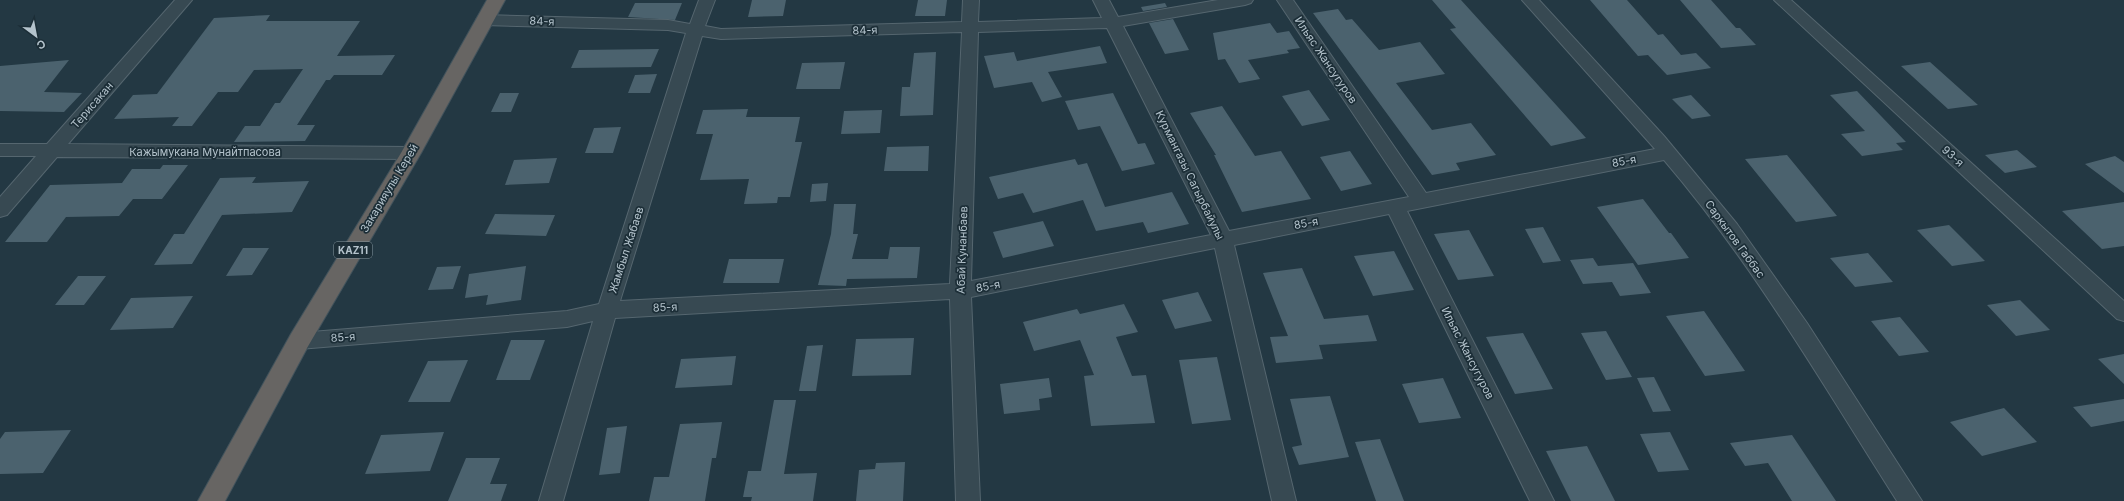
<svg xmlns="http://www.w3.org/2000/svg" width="2124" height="501" viewBox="0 0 2124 501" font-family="Inter,sans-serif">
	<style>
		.building { fill: #4b626e }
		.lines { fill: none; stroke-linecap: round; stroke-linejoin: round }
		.minor-casing { stroke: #55666f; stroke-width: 2 }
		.trunk-casing { stroke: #42535c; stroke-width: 2 }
		.minor { fill: #374952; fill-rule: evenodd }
		.trunk { fill: #676563; fill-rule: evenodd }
		.labels { text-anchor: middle; stroke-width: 3.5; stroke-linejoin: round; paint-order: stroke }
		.shield { fill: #1c2e37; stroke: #86969f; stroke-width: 1 }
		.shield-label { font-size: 10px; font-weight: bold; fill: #b4c3cc }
		.street-label { font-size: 11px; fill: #b4c3cc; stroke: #1c2e37 }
	</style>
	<rect width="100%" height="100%" fill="#233843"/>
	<path class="building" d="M752,0H786L783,16L748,17Z
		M918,0H947L945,16H915Z
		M1432,0H1461L1586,138L1551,146L1450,29L1456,28Z
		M1590,0H1627L1658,35L1663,34L1681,55L1696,53L1711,68L1667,75L1648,55L1638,56Z
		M1680,0H1711L1736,28H1740L1756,45L1721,48Z
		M635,3H682L675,20L628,17Z
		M1165,3L1167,7L1143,11L1141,7Z
		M1338,9L1346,20L1352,19L1379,50L1420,42L1445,74L1396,83L1432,130L1471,123L1496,155L1456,163L1460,170L1432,175L1313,13Z
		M270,15L266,21H360L337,56L395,55L382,75H334L330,80H326L297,125H315L305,141L234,142L245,126H260L275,103H280L303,69L254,70L238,92H218L192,126H172L179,117L114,119L133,95L157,94L214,18Z
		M1173,19L1189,50L1165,54L1149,23Z
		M1270,23L1277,33L1289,31L1300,48L1287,50L1289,53L1248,60L1260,79L1239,83L1225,59L1218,60L1213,33Z
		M1100,46L1107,63L1048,72L1062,97L1042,102L1032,82L994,88L984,56L1014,52L1017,61Z
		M659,49L651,67L571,68L579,50Z
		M936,52L933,115L900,116L902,87H910L914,53Z
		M69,60L44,92L82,93L64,112L0,111V66Z
		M845,62L840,89H796L802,63Z
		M1930,62L1978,105L1948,109L1901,66Z
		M657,74L650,93H628L635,75Z
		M1309,90L1330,120L1302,126L1282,96Z
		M1857,91L1906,142L1896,143L1903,150L1862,156L1841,134L1865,131L1830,95Z
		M500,93H519L511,112H491Z
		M1113,93L1138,144L1145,143L1155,164L1122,171L1100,126L1078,130L1065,101Z
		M1691,95L1711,116L1692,119L1672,99Z
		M1222,106L1255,156L1281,151L1311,199L1242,212L1214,155H1216L1190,113Z
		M748,109L746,117H800L795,142H802L790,197H778L777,203L744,204L749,179L700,180L713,134H696L703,110Z
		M882,110L880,133L841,134L844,111Z
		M621,127L613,153H585L594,128Z
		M929,146L928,171H884L887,147Z
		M2017,150L2037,167L2005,173L1985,155Z
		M1350,151L1372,184L1341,191L1320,157Z
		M1787,155L1837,216L1796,222L1745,159Z
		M2115,156L2124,162V193L2085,164Z
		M557,158L549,183L505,185L514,160Z
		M1075,159L1078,165L1087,163L1105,207L1172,192L1189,224L1148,233L1143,222L1096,231L1083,200L1033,213L1023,193L998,199L989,177Z
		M163,165H188L162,199H133L119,216L66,217L47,242H5L50,185L122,183L132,169H160Z
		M256,177L252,183L309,181L292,212L222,215L192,264L154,265L174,234H184L220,178Z
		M828,183L826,201L810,202L812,184Z
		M1643,199L1669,233H1671L1689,258L1638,265L1597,207Z
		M2124,202V246L2102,249L2062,211Z
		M834,204H856L853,234H858L852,259H888L890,247H920L917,278L847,279L846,286L818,285L831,234Z
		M495,214L555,215L546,236L485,234Z
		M1043,221L1054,246L1003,258L993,232Z
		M1949,225L1985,261L1952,266L1917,230Z
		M1543,227L1561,261L1543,263L1525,229Z
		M1469,230L1494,276L1458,280L1434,234Z
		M243,248H269L252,275L226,276Z
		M1394,251L1414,290L1373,296L1354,256Z
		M1868,253L1893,282L1855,287L1830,258Z
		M1593,258L1598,266L1633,263L1651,293L1620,296L1612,282L1583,284L1570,260Z
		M729,259H784L779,283H723Z
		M461,266L453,289L428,290L437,267Z
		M526,266L521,300L486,305L488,295L465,298L469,274Z
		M1302,268L1324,319L1368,315L1377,341L1319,345L1323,359L1276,363L1270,337L1288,336L1263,273Z
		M78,276H106L84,305H55Z
		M1198,292L1212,321L1175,329L1162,300Z
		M193,296L173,328L110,330L131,298Z
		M2020,300L2050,330L2016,336L1987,305Z
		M1124,304L1138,332L1116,337L1132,376L1146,375L1155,423L1091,426L1084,376L1094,375L1080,340L1034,351L1023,322L1077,309L1080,314Z
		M1704,311L1745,371L1705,376L1666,316Z
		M1900,317L1929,352L1899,356L1871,321Z
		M1606,331L1632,377L1606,380L1581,333Z
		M1523,333L1553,389L1515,394L1486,337Z
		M914,338L911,375L852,376L856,339Z
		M511,340H545L530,380H496Z
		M823,345L816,391H799L807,346Z
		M2124,354V384L2098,359Z
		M736,356L732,385L675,388L681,359Z
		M1217,357L1231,420L1192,424L1179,360Z
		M468,360L450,402H408L428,361Z
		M1654,377L1671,411L1653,412L1637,378Z
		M1049,378L1052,397L1039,399L1040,410L1004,414L1000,384Z
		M1443,378L1461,418L1419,423L1402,384Z
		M1330,396L1349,457L1299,465L1292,447L1302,445L1290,399Z
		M2124,399V421L2091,427L2073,407Z
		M774,400H796L784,474L817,473L813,501H751L752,497H743L748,471H761Z
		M2004,408L2037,442L1982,456L1950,422Z
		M722,422L716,458H712L705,501H649L654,477H669L680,424Z
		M627,426L620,473L599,475L607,428Z
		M71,430L43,473L0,474V439L5,432Z
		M444,432L430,471L365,474L381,435Z
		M1670,432L1689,470L1658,472L1640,434Z
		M1792,435L1836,501H1792L1768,463L1745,466L1730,443Z
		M1380,439L1404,501H1376L1355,442Z
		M1587,446L1615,501H1571L1546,451Z
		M466,458H500L490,484H507L501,501H448Z
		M905,462L903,501H856L859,470L875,469L876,463Z"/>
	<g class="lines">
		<defs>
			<path id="minor" d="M175,0H192L68,144L411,147L418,149L420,153L418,157L411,159L57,157L7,215L0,217V197L36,156H0V144H47Z
				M699,0H715L705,26L721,29L962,22L963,0H979L978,22L1102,18L1093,0H1109L1118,17L1218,0H1253L1251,3L1245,5L1123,26L1229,231L1409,197L1277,0H1293L1426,193L1655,149L1522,0H1539L1664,136L1737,224L1807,323L1922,501H1897C1823,385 1754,265 1664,160L1407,211L1554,501H1530L1389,214L1234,245L1296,501H1272L1215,248L971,297L980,501H956L950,299L615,318L563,501H539L593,321L567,327L299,349L291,347L288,341L291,335L299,333L567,311L599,304L686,33L668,30L484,25L478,23L476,20L478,17L484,15L668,20L690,24ZM1107,28L1211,235L971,281L978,32ZM962,32L950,284L620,301L702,36L721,39Z
				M1774,0H1791L2124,301V321L2117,319Z"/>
			<path id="trunk" d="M487,0H505L421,153L307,348L225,501H198L291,334L401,153Z"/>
		</defs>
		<use href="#minor" class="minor-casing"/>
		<use href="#trunk" class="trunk-casing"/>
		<use href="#minor" class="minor"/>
		<use href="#trunk" class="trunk"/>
	</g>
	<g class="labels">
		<rect class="shield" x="334" y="242" width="38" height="16" rx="3"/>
		<g class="shield-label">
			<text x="353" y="254">KAZ11</text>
		</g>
		<g class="street-label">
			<text transform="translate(542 21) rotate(2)" y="4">84-я</text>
			<text transform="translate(865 30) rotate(-2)" y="4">84-я</text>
			<text transform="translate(1326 60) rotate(56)" y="4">Ильяс Жансугуров</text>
			<text transform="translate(92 105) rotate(-49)" y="4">Терисакан</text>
			<text x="205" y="156">Кажымукана Мунайтпасова</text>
			<text transform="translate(1953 156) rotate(42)" y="4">93-я</text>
			<text transform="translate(1624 161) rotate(-11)" y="4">85-я</text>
			<text transform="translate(1190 175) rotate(64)" y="4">Курмангазы Сагырбайулы</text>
			<text transform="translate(389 188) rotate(-59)" y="4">Закарияулы Керей</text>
			<text transform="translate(1306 223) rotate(-11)" y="4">85-я</text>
			<text transform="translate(1735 239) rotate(54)" y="4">Саркытов Габбас</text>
			<text transform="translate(626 250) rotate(-72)" y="4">Жамбыл Жабаев</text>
			<text transform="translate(962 250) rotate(-88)" y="4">Абай Кунанбаев</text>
			<text transform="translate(988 286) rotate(-11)" y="4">85-я</text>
			<text transform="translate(665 307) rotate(-3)" y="4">85-я</text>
			<text transform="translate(343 337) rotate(-5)" y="4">85-я</text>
			<text transform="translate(1468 353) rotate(63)" y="4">Ильяс Жансугуров</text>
		</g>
	</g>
	<g transform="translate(36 36) rotate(148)" stroke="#1c2e37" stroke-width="3" paint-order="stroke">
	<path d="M0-3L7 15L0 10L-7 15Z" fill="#b4c3cc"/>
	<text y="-6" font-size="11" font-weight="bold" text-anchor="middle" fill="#b4c3cc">С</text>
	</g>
</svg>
